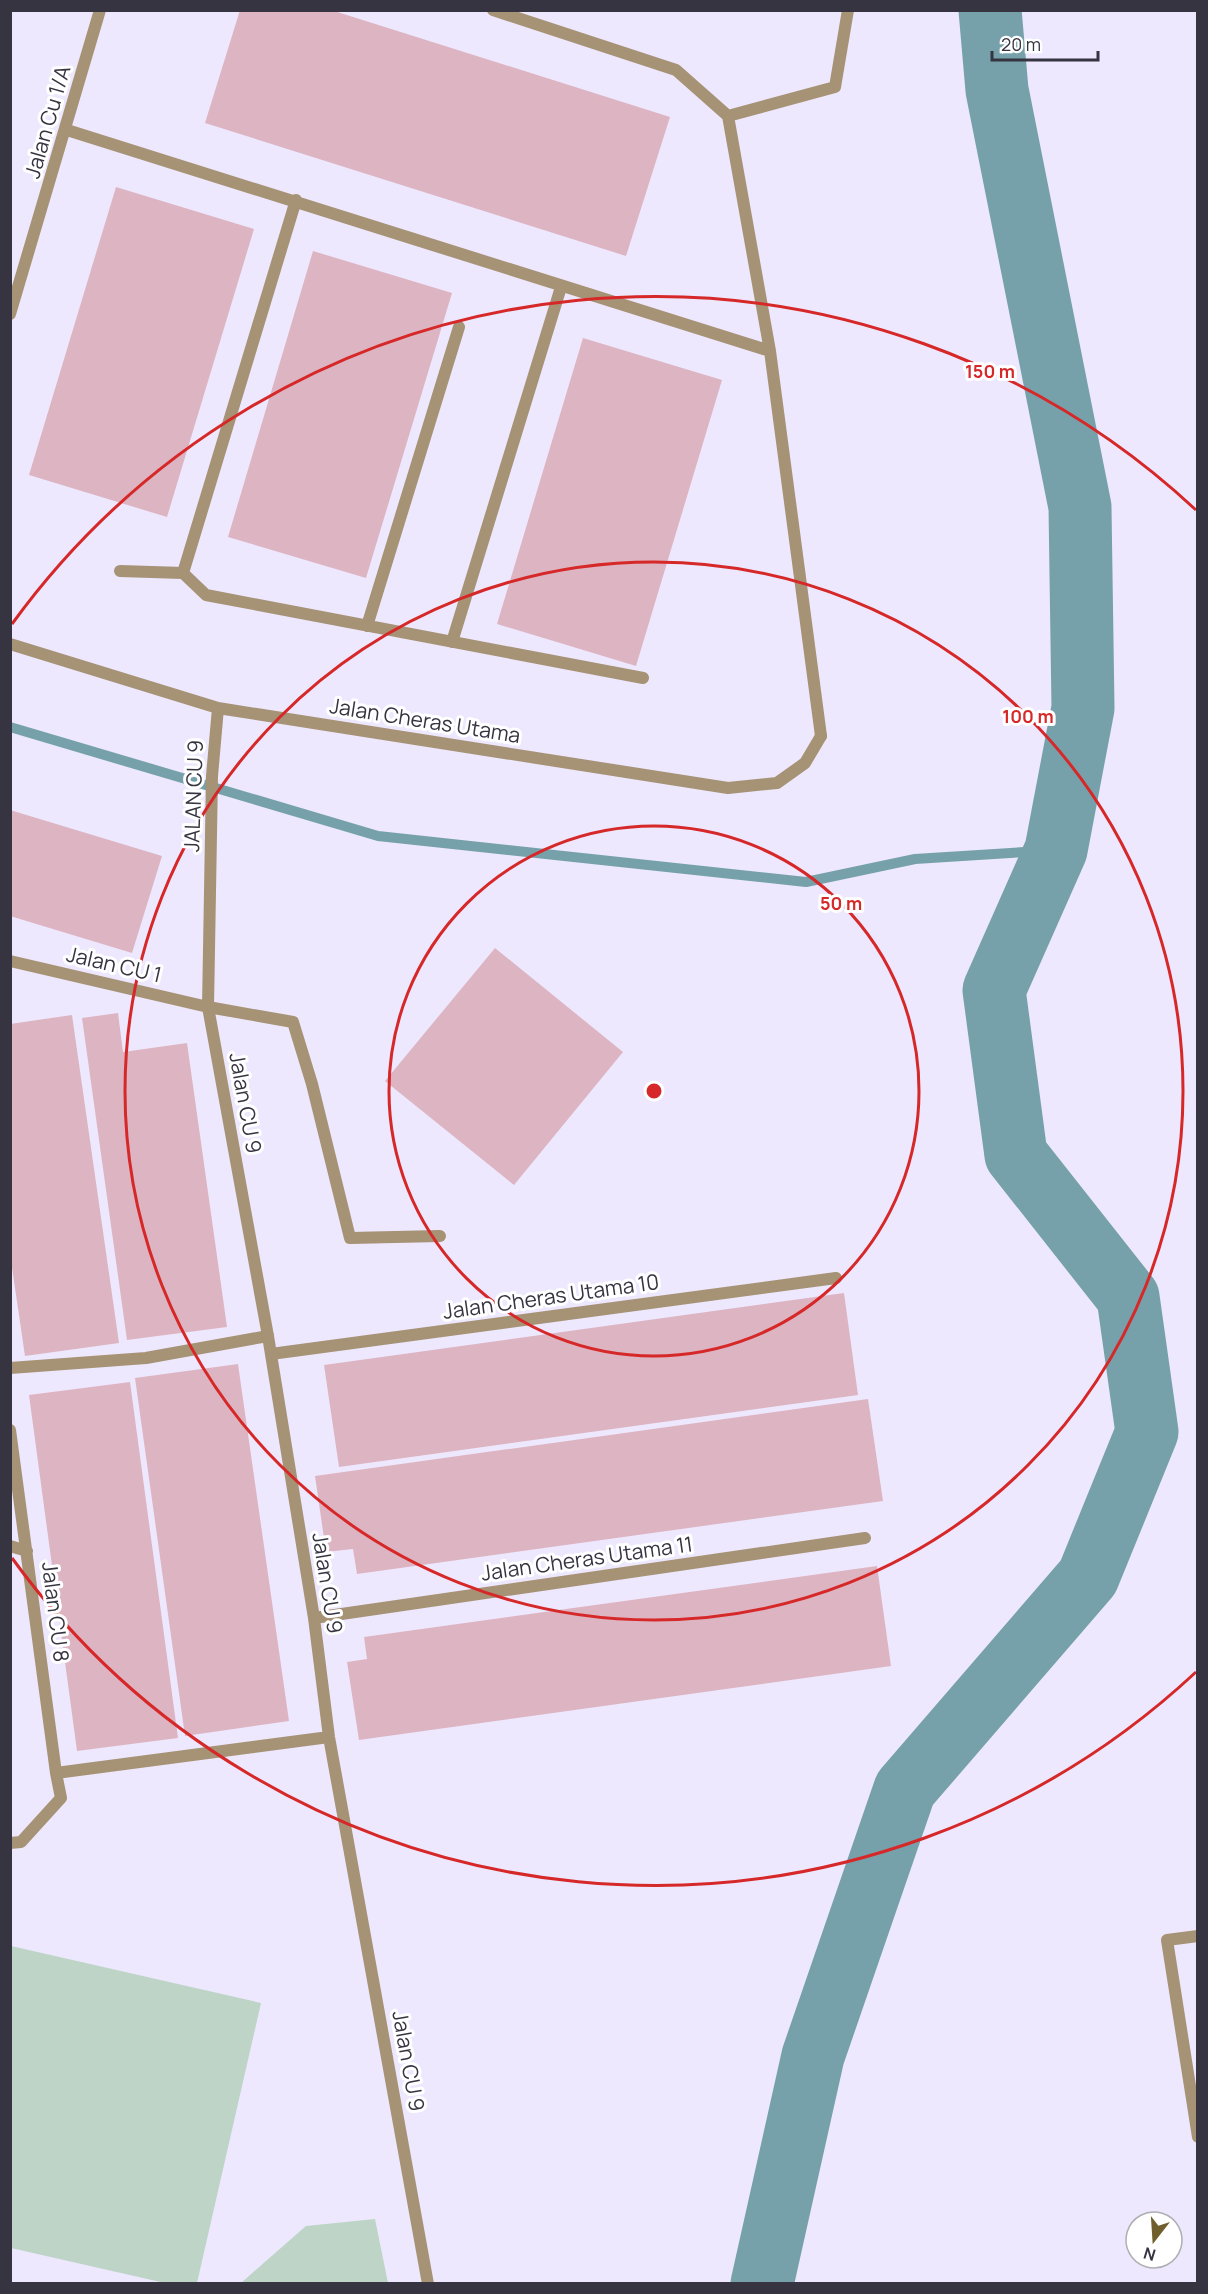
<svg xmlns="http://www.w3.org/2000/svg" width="1208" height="2294" viewBox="0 0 1208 2294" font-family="Manrope,sans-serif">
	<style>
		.green { fill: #bdd4c6 }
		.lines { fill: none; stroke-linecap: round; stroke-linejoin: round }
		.stream { stroke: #76a1aa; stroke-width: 10 }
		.river { stroke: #76a1aa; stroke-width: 63 }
		.building { fill: #ddb5c2 }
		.service { stroke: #a69274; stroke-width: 12 }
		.minor { stroke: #a69274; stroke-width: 12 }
		.ring { fill: none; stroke: #d62828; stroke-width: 3 }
		.labels { text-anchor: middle; stroke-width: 6; stroke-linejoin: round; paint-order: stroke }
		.street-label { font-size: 21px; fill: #373441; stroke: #fff }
		.centre { fill: #d62828; stroke: #fff; stroke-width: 3 }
		.ring-label { font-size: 18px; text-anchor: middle; font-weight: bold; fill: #d62828; stroke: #fff; stroke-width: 6; stroke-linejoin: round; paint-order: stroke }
	</style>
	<rect width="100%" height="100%" fill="#ede8fe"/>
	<path class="green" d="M11,1946L261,2003L197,2283H165L11,2248Z
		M375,2219L388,2283H241L306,2226Z"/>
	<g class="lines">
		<path class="stream" d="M10,727L378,836L806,882L915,859L1056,850"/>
		<path class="river" d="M762,2284L813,2056L905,1789L1088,1577L1147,1432L1128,1297L1016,1155L994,990L1056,850L1083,708L1080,507L997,90L990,10"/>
	</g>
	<path class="building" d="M240,10H331L670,117L626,256L205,123Z
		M116,187L254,229L167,517L29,475Z
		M313,251L452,293L366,578L228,537Z
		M583,338L722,380L636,666L497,624Z
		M10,810L162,856L132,953L10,916Z
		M495,948L623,1052L514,1185L385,1081Z
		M118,1013L123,1052L187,1043L227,1327L127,1340L82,1018Z
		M72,1015L119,1343L25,1356L10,1254V1024Z
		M844,1293L858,1395L339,1467L324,1365Z
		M238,1364L289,1721L185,1736L135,1378Z
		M130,1382L178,1738L77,1751L29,1395Z
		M868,1399L883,1501L357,1574L353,1549L326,1552L315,1476Z
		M877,1566L891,1666L359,1740L347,1662L367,1659L364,1637Z"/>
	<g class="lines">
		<path class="service" d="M493,10L676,70L728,116L770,351L821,736
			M728,116L835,87L848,10
			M67,130C302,202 535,279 770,351
			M10,314L100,10
			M120,571L183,573L206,595L643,678
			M183,573L296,200
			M367,626L459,327
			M452,642L561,287
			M208,1007L293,1022L312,1084L350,1238L440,1236
			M10,1368L146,1358L268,1336"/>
		<path class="minor" d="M10,644L218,708L728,788L777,783L805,763L821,736
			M218,708L212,776L208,1007L268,1336L314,1618L329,1737L428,2284
			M10,961L208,1007
			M271,1354L836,1278
			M10,1430L56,1773L61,1798L21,1842L10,1843
			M10,1546L27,1551
			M314,1618L865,1538
			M56,1773L329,1737
			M1198,1936L1167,1940L1198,2137"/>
	</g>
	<g class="ring">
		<circle cx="654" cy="1091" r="265"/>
		<circle cx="654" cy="1091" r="529"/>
		<path d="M1196 1672A794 794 0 0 1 12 1558M12 624A794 794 0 0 1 1196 510"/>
	</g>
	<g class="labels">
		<g class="street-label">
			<text transform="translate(48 122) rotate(-74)" y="7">Jalan Cu 1/A</text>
			<text transform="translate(425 721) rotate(9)" y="7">Jalan Cheras Utama</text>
			<text transform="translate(194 796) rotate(-88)" y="7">JALAN CU 9</text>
			<text transform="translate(114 965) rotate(13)" y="7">Jalan CU 1</text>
			<text transform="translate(245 1103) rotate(80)" y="7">Jalan CU 9</text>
			<text transform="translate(551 1297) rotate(-8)" y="7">Jalan Cheras Utama 10</text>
			<text transform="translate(587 1559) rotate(-8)" y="7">Jalan Cheras Utama 11</text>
			<text transform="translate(327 1583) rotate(81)" y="7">Jalan CU 9</text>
			<text transform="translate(55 1612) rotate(83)" y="7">Jalan CU 8</text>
			<text transform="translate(408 2061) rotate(80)" y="7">Jalan CU 9</text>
		</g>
	</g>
	<circle cx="654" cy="1091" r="9" class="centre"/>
	<g class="ring-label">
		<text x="990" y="378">150 m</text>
		<text x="1028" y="723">100 m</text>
		<text x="841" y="910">50 m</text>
	</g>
	<rect width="1208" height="2294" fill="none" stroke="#373441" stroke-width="24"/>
	<g transform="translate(1154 2240) rotate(197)"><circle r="28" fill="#ffffff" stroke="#afaeb3" stroke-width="1.5"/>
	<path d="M0-4.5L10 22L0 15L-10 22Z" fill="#705f2d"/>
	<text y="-9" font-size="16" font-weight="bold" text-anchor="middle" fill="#373441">N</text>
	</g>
	<path d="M992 51v9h106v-9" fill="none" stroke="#373441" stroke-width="3"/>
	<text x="1001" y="51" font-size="18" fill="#373441" stroke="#ffffff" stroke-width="4.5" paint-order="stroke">20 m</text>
</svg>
